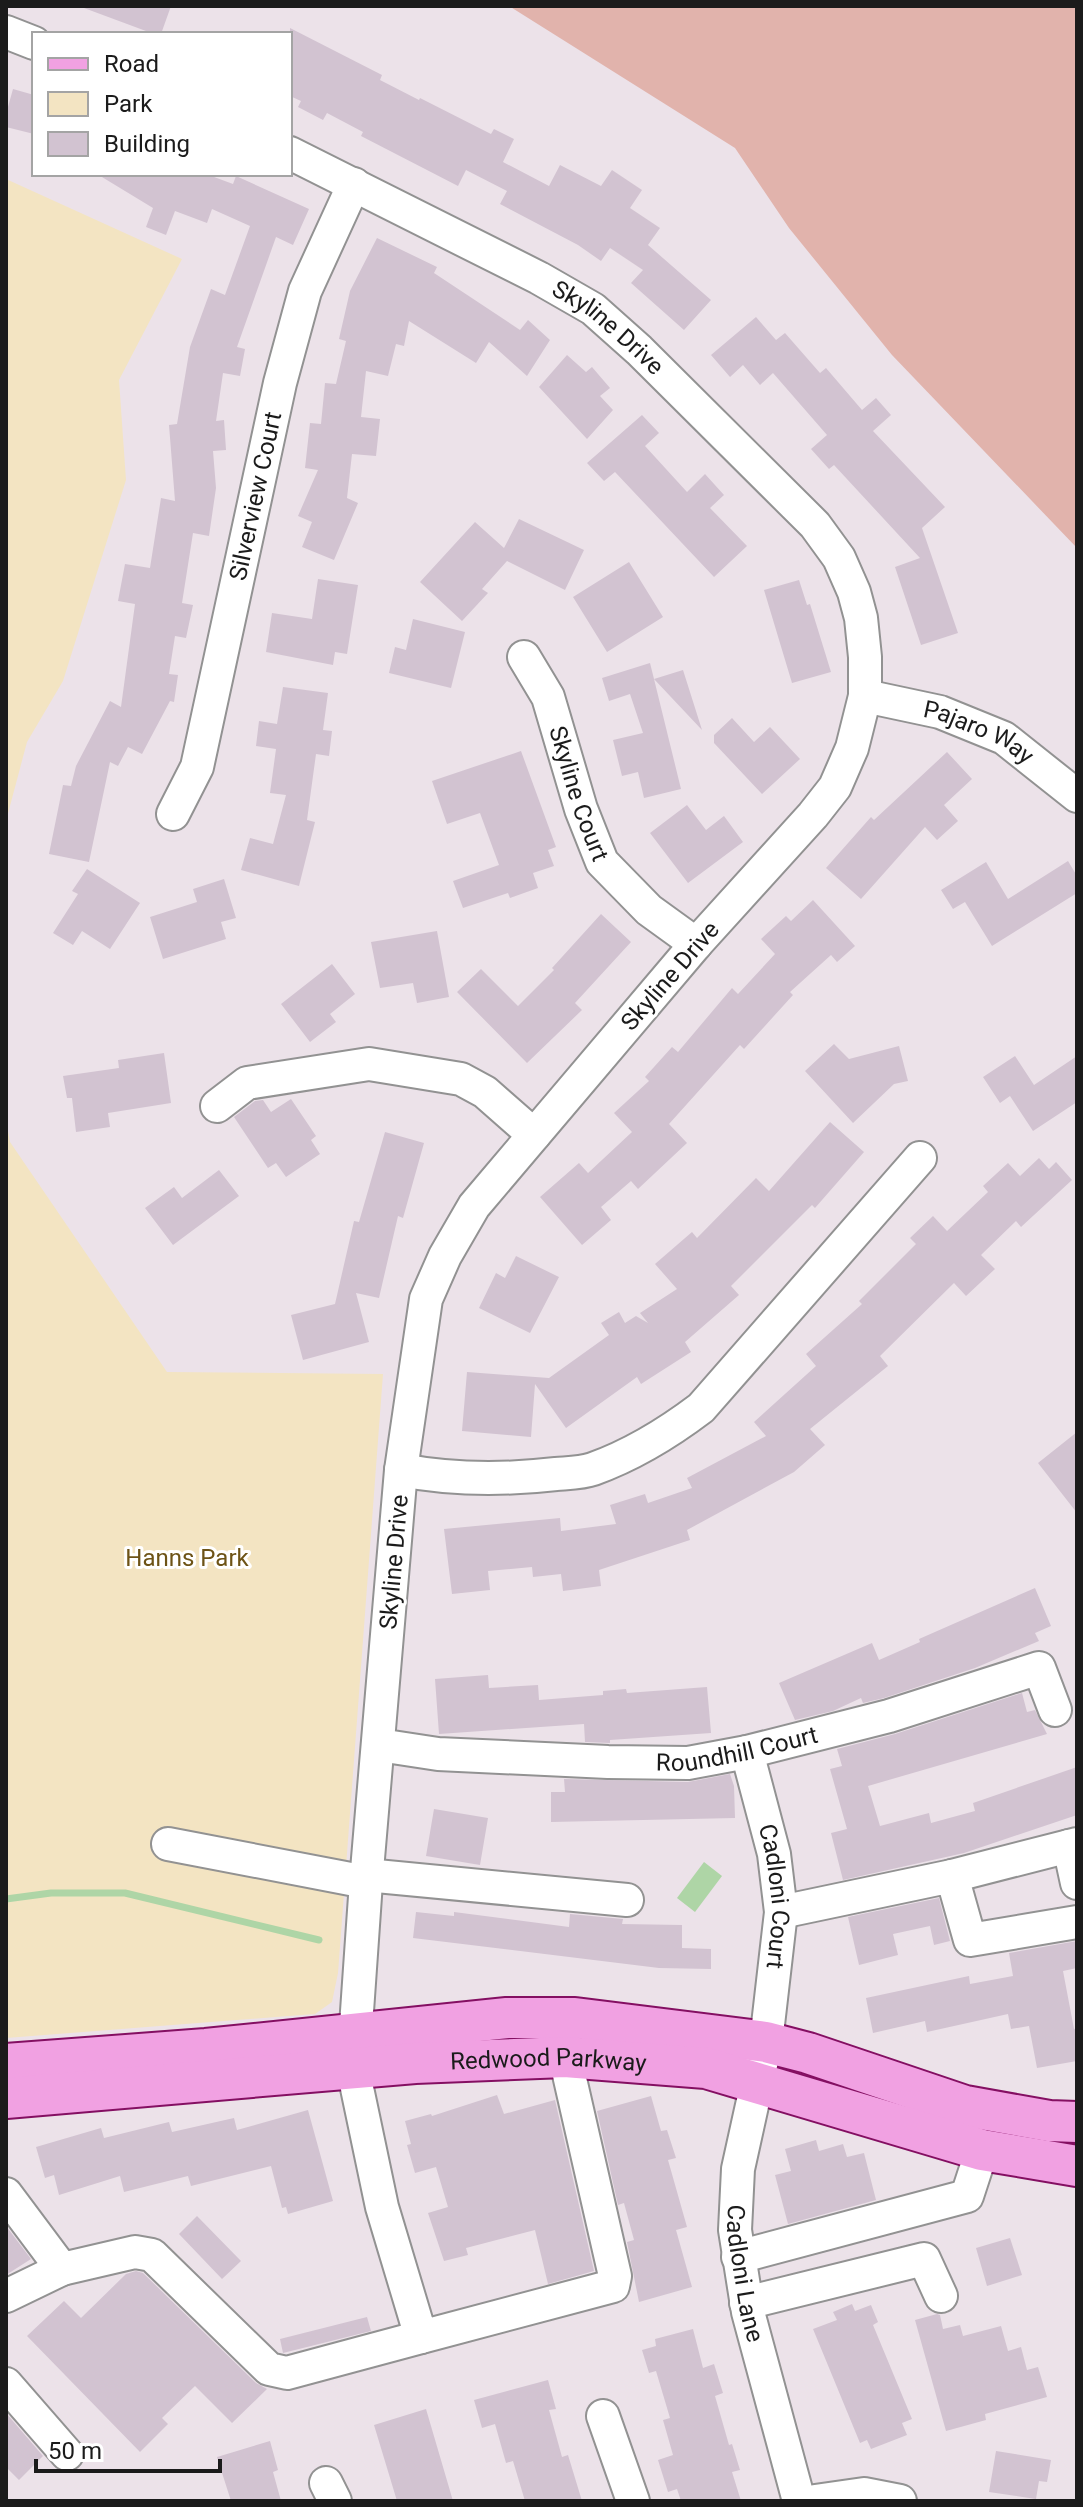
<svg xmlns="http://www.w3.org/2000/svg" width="1083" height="2507" viewBox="0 0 1083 2507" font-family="Roboto,sans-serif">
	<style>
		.grass { fill: #e1b3ac }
		.park { fill: #f3e4c2 }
		.water { fill: #aed5a6 }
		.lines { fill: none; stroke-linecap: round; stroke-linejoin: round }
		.stream { stroke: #aed5a6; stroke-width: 7 }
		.building { fill: #d2c3d1 }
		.minor-casing { stroke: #929292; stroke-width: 36 }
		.major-casing { stroke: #840f62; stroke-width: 44 }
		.minor { stroke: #fff; stroke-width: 32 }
		.major { stroke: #f1a1e2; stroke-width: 40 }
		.labels { text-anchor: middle; stroke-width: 6; stroke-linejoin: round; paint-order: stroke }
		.street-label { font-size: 24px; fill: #1b1b1b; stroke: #fff }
		.park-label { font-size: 24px; fill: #6d5316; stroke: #fff }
	</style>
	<rect width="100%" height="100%" fill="#ece2e9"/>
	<path class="grass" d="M509,6H1077V548L892,355L789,228L735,148Z"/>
	<path class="park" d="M6,179L182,259L119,380L126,480L63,681L27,742L6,821Z
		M6,1120L10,1142L167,1372L383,1374L338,1973L332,2002L315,2014L6,2038Z"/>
	<path class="water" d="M704,1862L722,1876L695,1912L677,1898Z"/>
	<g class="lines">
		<path class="stream" d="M6,1899L51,1893H125L319,1940"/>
	</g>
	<path class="building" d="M84,6H171L161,34H154L84,8Z
		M290,28L382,75L380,80L419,100L420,98L491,134L494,129L514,139L503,162L549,186L560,165L601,186L612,170L642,190L630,208L660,228L648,245L711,300L684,330L631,283L643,270L610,248L601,261L578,245L500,204L507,191L466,170L458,186L361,136L363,132L327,113L323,120L298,107L301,101L290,96Z
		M13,89L34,95V134L6,127V114Z
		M97,174H206L233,184L236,176L309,209L293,245L276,237L237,347L245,349L240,376L223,373L216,421L224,420L226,450L213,451L216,488L209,536L193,533L182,603L193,605L186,638L175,636L169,674L178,675L174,702L170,701L142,754L128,747L118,766L110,762L89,862L49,854L63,785L71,786L76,766L110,701L121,707L135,604L118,601L125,564L150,568L161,498L175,501L169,425L177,424L190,347L211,289L225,295L250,226L212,209L207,223L175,211L166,235L146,227L153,208Z
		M377,238L437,267L434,273L520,330L528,320L550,340L527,376L489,342L476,363L409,321L404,346L396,344L388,376L366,371L361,417L380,419L376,456L352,454L347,498L358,503L334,560L302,547L312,522L298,516L318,470L305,468L310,423L321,424L325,383L336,384L346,341L339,339L350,291Z
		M756,317L776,340L785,333L820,373L826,368L862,410L876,398L891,415L873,431L945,507L922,528L958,633L921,645L895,567L920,558L834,465L829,469L811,449L827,435L773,373L760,385L743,365L730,377L711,355Z
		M567,355L586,372L592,367L610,388L600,396L613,410L587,439L539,387Z
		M642,415L659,433L645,446L687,492L705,474L724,495L710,508L747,546L714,577L615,472L604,481L587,463Z
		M519,519L584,550L565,590L507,561L482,589L488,593L462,621L420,582L475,522L504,548Z
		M629,562L663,617L607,652L573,597Z
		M318,579L358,585L347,654L335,652L333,665L266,652L272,613L312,619Z
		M799,580L807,605L810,604L831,672L792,683L764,590Z
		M413,619L465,632L451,688L389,673L395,647L406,650Z
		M650,663L654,679L683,670L702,730L654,679L681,789L644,798L638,772L622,776L613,740L643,733L630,694L609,701L602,678Z
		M283,687L328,693L323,730L332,731L329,756L316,754L307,820L315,822L299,886L241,870L250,838L273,844L286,795L270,793L276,749L256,746L259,721L277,724Z
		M732,718L754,742L770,727L800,759L762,794L714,743V735Z
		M521,751L556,847L548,850L554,866L533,873L538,888L510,898L508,893L463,908L453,881L499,865L480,813L447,824L432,781Z
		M947,752L972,779L944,805L958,821L937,840L925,827L861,899L826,868L871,817L874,820Z
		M687,805L706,830L724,816L743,842L688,883L650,833Z
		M1068,861L1077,876V893L992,946L965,902L953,909L941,890L986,862L1008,899Z
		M87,869L140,903L110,949L82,931L73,945L53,933L78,894L72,891Z
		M224,879L236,918L221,922L226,939L163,959L150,917L197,902L193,889Z
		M813,900L855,946L837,962L831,955L790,992L793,995L744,1049L740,1045L669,1124L687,1143L638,1189L631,1181L601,1207L611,1220L582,1245L540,1197L579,1163L588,1173L632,1132L614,1113L649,1081L645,1077L672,1047L678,1052L732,988L738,994L775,954L761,939L786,916L791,921Z
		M601,914L631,942L575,1003L582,1010L527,1063L457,992L481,969L518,1006L554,970L552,968Z
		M437,931L449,997L417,1003L413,983L380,988L371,942Z
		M332,964L355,994L330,1014L336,1022L310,1042L281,1004Z
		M834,1044L849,1059L899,1046L908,1081L894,1084L853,1123L805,1071Z
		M164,1053L171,1103L108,1113L110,1127L76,1132L72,1098H67L63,1076L119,1068L118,1060Z
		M1015,1056L1034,1085L1077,1056V1102L1033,1131L1010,1096L1000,1103L983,1077Z
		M291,1099L316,1136L311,1140L320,1154L286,1177L276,1163L268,1168L234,1117L255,1101L263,1100L271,1112Z
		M830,1122L864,1152L815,1208L812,1205L731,1286L739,1295L685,1342L691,1352L641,1384L637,1377L566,1428L535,1384L531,1437L462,1431L467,1372L549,1378L609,1335L601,1323L619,1312L625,1323L636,1316L648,1323L640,1313L677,1289L655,1264L692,1232L697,1238L756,1178L769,1191Z
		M385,1132L424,1143L403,1218L398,1216L379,1298L356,1293L369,1342L303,1360L291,1315L335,1304L354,1221L359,1222Z
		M1039,1158L1049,1169L1056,1162L1072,1180L1021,1227L1016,1221L981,1255L995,1269L966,1296L954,1283L880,1356L888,1366L810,1429L825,1445L794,1472L687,1530L690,1540L599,1570L601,1586L563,1591L561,1574L533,1577L532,1567L488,1571L490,1590L452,1594L444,1529L560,1518L561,1531L616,1524L610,1505L645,1494L648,1503L692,1488L687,1478L766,1436L754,1422L816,1366L806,1354L862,1304L859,1301L916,1244L910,1238L933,1216L947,1231L988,1192L983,1186L1008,1163L1020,1176Z
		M219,1170L239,1196L173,1245L145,1208L174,1187L182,1198Z
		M516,1256L559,1277L530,1333L479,1308L496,1273L505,1278Z
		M1077,1432V1513L1038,1463Z
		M1035,1588L1051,1626L1035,1633L1039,1641L975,1668L884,1698L863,1703L861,1698L833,1711L795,1720L779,1683L872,1643L879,1660L920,1642L919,1639Z
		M488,1675L489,1688L538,1685L539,1700L603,1695V1691L626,1689L627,1693L707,1687L711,1733L610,1740V1743L585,1742L584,1724L439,1734L435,1679Z
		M1022,1693L1027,1712L1035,1710L1047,1734L868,1786L880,1826L929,1813L931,1823L975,1811L973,1803L1077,1767V1815L964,1853L843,1880L831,1833L847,1829L830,1769L842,1766L837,1749L895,1734Z
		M730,1774L734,1786L735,1818L551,1822V1792H565L564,1779L688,1782Z
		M434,1809L488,1818L480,1865L426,1856Z
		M939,1898L950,1941L934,1945L930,1926L893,1934L898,1955L859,1965L848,1917Z
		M416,1912L454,1916V1912L569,1927L570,1914L623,1919L622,1924L682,1925V1948L711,1949V1969L659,1968L413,1938Z
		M1077,1941V1968L1063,1971L1074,2029L1077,2028V2061L1037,2068L1029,2026L1011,2029L1008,2014L927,2032L925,2021L873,2033L866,1998L969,1976L970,1984L1013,1976L1009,1953Z
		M497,2095L504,2114L555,2100L594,2271L548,2284L535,2230L466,2248L468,2255L444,2261L428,2213L448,2207L436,2167L415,2173L407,2145L411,2144L405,2121L431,2114L432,2116Z
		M651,2096L661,2131L667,2130L676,2158L668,2160L687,2227L676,2230L692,2287L639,2302L627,2242L634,2240L624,2203L618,2205L597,2111Z
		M308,2110L333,2201L288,2214L286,2207L282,2208L271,2166L191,2186L188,2176L124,2192L120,2176L59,2195L54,2175L45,2178L36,2147L101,2128L104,2138L169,2122L172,2132L234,2118L237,2130Z
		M816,2140L819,2151L843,2144L847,2157L864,2153L876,2200L788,2224L775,2175L791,2171L785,2149Z
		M197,2216L241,2261L222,2279L179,2234Z
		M6,2226L31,2259L6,2275Z
		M1010,2238L1022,2275L987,2286L976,2248Z
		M136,2271L143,2273L256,2383L267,2389L232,2423L195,2386L162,2418L168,2424L140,2452L27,2336L64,2301L81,2318L126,2274Z
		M852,2304L855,2311L871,2305L878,2322L873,2325L912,2419L902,2423L907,2435L871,2449L867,2440L860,2443L813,2329L837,2320L833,2312Z
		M937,2314L940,2315L943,2329L960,2325L963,2336L1001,2326L1008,2351L1021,2347L1027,2370L1038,2367L1047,2397L985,2414L986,2420L946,2431L915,2320Z
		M367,2317L371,2331L283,2353L280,2339Z
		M693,2329L703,2368L714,2364L723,2393L715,2396L729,2445L732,2444L740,2470L732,2472L741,2501H681L677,2489L668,2492L658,2460L673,2455L663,2420L670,2418L656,2371L649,2373L642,2350L656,2346L655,2339Z
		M548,2380L556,2409L549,2410L562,2457L568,2455L582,2501H525L513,2461L506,2463L495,2424L482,2428L474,2400Z
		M426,2409L453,2501H397L374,2425Z
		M6,2413L43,2456L19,2480L6,2467Z
		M270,2441L278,2470L273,2472L281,2501H231L217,2457Z
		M996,2451L1051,2460L1047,2482L1039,2481L1036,2499L989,2492Z"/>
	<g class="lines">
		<defs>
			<g id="minor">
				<path d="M6,32L34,43"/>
				<path id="s1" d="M290,153L539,278L593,309L639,350L815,525L839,558L854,592L861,618L865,657V696L852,748L835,787L813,815L696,944L474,1206L445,1256L426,1299L401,1470L366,1882L353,2069L382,2207L421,2337L613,2286L615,2276L565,2057"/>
				<path id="s2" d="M524,657L548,697L581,809L602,862L649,910L696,944"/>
				<path id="s3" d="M865,696L940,712L1004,738L1077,796"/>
				<path id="s4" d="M173,814L197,767L280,383L305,291L354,184"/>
				<path d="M217,1106L247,1083L369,1064L461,1079L485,1092L534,1135"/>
				<path d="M401,1470C453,1480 504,1480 556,1474C568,1473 582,1473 593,1469C632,1455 668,1433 701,1408L920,1158"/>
				<path id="s5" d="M379,1745L438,1754L608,1762L688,1763L747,1752L889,1716L1039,1668L1055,1710"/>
				<path id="s6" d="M747,1752L774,1854L781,1912L766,2042L738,2169L735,2230L748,2312L799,2501"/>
				<path d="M168,1844L366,1882"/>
				<path d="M1069,1846L1077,1883"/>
				<path d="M366,1875L627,1900"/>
				<path d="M952,1876L1077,1844"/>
				<path d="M781,1912L952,1876L970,1940L1077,1922"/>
				<path d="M6,2194L62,2269L135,2252L152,2255L269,2369L287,2373L421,2337"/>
				<path d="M738,2257L967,2196L982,2150"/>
				<path d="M6,2296L62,2269"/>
				<path d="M746,2303L924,2259L941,2296"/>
				<path d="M6,2384L67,2454"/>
				<path d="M603,2416L633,2501"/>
				<path d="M326,2483L335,2501"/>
				<path d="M815,2501L864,2494L900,2501"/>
			</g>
			<g id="major">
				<path d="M6,2064L206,2049L507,2018H575L766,2042L808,2053L965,2106L1049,2121L1077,2122"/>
				<path id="s7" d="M6,2098L415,2063L565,2057L706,2068L982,2150L1077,2166"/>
			</g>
		</defs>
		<use href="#minor" class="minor-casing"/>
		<use href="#major" class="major-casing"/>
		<use href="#minor" class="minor"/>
		<use href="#major" class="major"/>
	</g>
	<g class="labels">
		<g class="street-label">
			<text dy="8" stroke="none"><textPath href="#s1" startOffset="364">Skyline Drive</textPath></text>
			<text dy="8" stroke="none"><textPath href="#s4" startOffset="330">Silverview Court</textPath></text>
			<text dy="8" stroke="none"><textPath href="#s3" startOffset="120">Pajaro Way</textPath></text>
			<text dy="8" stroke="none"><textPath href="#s2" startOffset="148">Skyline Court</textPath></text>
			<text transform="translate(670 976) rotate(-49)" y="8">Skyline Drive</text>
			<text transform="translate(394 1562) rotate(-85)" y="8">Skyline Drive</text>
			<text dy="8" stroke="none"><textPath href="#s5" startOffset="360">Roundhill Court</textPath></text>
			<text dy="8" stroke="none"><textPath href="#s6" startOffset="148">Cadloni Court</textPath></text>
			<text dy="8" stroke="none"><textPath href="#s7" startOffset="544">Redwood Parkway</textPath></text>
			<text dy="8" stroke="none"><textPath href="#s6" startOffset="530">Cadloni Lane</textPath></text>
		</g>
		<g class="park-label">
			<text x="187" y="1566">Hanns Park</text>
		</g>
	</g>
	<rect width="1083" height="2507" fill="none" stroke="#1b1b1b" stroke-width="16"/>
	<rect x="32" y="32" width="260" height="144" fill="#ffffff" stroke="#a4a4a4" stroke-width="2"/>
	<rect x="48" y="58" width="40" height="12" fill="#f1a1e2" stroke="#a4a4a4" stroke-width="2"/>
	<text x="104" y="72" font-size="24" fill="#1b1b1b">Road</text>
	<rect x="48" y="92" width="40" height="24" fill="#f3e4c2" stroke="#a4a4a4" stroke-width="2"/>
	<text x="104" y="112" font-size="24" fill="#1b1b1b">Park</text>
	<rect x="48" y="132" width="40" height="24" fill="#d2c3d1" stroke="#a4a4a4" stroke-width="2"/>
	<text x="104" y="152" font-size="24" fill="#1b1b1b">Building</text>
	<path d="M36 2459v12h184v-12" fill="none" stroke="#1b1b1b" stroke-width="4"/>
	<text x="48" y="2459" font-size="24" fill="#1b1b1b" stroke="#ffffff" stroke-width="6" paint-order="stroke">50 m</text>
</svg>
